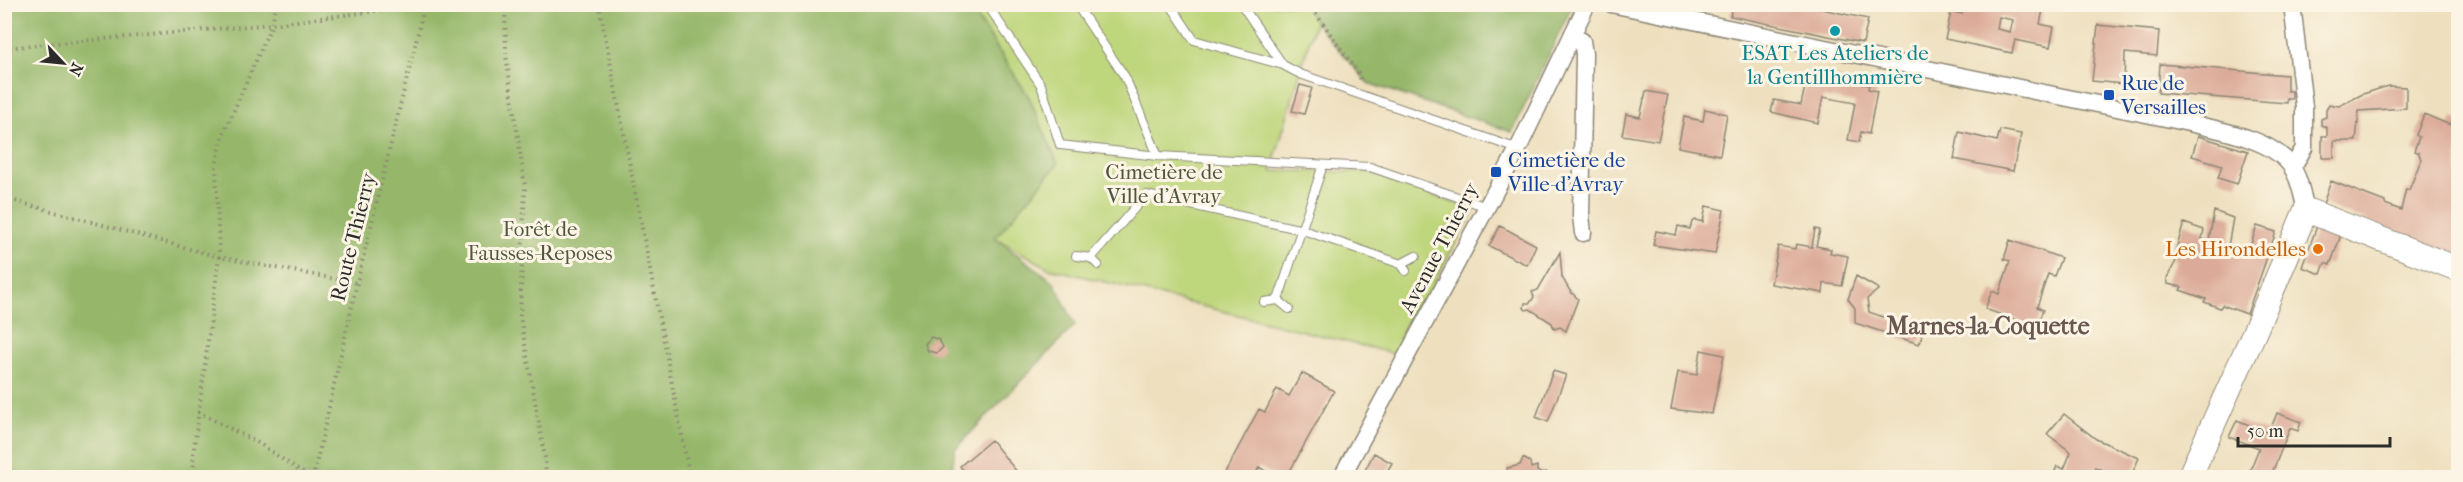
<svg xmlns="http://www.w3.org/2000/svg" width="2463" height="482" viewBox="0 0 2463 482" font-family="'IM FELL French Canon',serif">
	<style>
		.green { fill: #bed67b; stroke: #748053; stroke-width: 1.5 }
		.forest { fill: #96b76b; stroke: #60714b; stroke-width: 1.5 }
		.building { fill: #dcaa98; fill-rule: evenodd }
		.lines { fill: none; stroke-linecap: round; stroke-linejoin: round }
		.service-casing { stroke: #8c8675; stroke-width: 10 }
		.minor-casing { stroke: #8c8675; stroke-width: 19 }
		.secondary-casing { stroke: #8c8675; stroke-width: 26 }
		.path { stroke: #8c8675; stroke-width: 4; stroke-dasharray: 1.5 4.5; stroke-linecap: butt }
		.service { stroke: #fff; stroke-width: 8 }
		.minor { stroke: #fff; stroke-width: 16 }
		.secondary { stroke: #fff; stroke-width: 24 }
		.culture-dot { fill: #0f9aa8; stroke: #fcf5e5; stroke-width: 2 }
		.transit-dot { fill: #1a4fb4; stroke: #fcf5e5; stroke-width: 2 }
		.food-dot { fill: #e8710a; stroke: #fcf5e5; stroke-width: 2 }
		.labels { text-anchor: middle; stroke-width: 6; stroke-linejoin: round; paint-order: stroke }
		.culture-label { font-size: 21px; fill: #0d838f; stroke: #fcf5e5 }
		.transit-label { font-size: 21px; fill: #164399; stroke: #fcf5e5; text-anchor: start }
		.park-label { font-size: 21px; fill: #50563f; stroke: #fcf5e5 }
		.street-label { font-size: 21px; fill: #2b2b2b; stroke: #fcf5e5 }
		.food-label { font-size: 21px; fill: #c56008; stroke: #fcf5e5; text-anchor: end }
		.quarter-label { font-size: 24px; font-weight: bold; fill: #695751; stroke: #fcf5e5 }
	</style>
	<rect width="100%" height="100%" fill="#fcf5e5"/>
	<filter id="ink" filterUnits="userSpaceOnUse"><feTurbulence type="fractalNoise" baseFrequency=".0167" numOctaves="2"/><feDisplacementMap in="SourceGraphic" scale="12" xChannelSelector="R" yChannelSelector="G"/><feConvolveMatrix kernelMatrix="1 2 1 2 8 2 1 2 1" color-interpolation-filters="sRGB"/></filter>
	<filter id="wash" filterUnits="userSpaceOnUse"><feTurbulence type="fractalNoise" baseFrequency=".008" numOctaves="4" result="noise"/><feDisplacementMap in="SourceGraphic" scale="24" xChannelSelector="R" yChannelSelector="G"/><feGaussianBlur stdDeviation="1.35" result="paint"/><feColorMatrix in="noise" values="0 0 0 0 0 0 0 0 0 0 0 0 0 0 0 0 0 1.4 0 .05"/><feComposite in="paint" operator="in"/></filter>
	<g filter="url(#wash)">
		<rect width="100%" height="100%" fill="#eee0bf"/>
		<path class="green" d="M969,5H1304L1315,22L1271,171L1369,172L1474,210L1395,354L1049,268L995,238L1029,97Z"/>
		<path class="forest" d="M1573,4L1512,132L1368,83L1315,22L1304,5Z
			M4,5H969L1029,97L1058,164L995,238L1054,282L1075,325L955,449L951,477H5Z"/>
		<g id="blocks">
			<path class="building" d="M1733,4H1798L1868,19L1863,43L1730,16Z
				M1965,4L1997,9L1998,4L2044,5L2040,24L2054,27L2050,47L2015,40L2012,53L1945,39L1951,12L1962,14ZM1999,17L2013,20L2010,32L1997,29Z
				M2098,25L2159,31L2157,56L2125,53L2124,84L2092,81Z
				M2160,64L2287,75V91H2292V99H2287V103L2158,93Z
				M1808,72L1869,85L1868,89L1877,91L1869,134L1861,132L1859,142L1848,140L1855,103L1823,97L1818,123L1771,112L1774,100L1801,105Z
				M1300,85L1312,88L1304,114L1292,111Z
				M2388,86L2406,87V108L2359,111L2356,141H2334V158H2322V136H2327V128L2321,125V119L2326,117V109L2329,104L2339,106L2363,94Z
				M1646,91L1668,95L1658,141L1622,135L1626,114L1640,117Z
				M1705,109L1727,114L1720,155L1678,147L1684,117L1703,121Z
				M2424,114L2450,125L2453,118L2458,120V251L2456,256L2323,204L2331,181L2385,202V204L2401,210L2406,189L2409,190L2421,160L2419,153L2414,151L2419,137L2416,135Z
				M2000,130L2021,134L2013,171L1954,159L1959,132L1997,141Z
				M2198,136L2248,151L2237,184L2218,178L2222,165L2192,156Z
				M1706,206L1724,210L1715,254L1653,245L1656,231L1676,235L1678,226L1690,229L1692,222L1695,220L1703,222Z
				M2214,211L2233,218L2228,247L2248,253L2257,226L2276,232L2247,314L2222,305L2220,308L2204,302L2206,299L2180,290L2182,287L2168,284L2167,278L2176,261L2173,259L2184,223L2204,230L2202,239L2209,241Z
				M1500,226L1536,245L1527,265L1489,246Z
				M2317,226L2341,235L2330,265L2325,263L2321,274L2302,267Z
				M1815,229L1820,230L1816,246L1831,249L1830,253L1848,256L1842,286L1824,283L1823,293L1771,284L1778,246L1795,249L1796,244L1812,247Z
				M2010,240L2061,258L2054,276L2048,274L2037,307L2043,310L2036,327L1985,309L1992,291L1999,294L2010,261L2004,259Z
				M1560,252L1562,277L1570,291L1578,299L1566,331L1560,327L1554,329L1552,323L1530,309L1526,310L1524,308L1525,303H1530L1534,297L1532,292L1538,290Z
				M1856,276L1879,289L1867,299L1869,312L1917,329L1922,336L1919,344L1855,323V308L1848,299Z
				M931,337L939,340L943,347L937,353L928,351L925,344Z
				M1701,350L1724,355L1712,414L1671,409L1678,372L1697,375Z
				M1553,371L1566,375L1548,422L1536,417Z
				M1302,373L1334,391L1286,478H1277L1259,467L1254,478H1222L1259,409L1265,412L1277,389L1289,396Z
				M2277,413L2301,422L2298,431L2290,428L2270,478H2247L2259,448L2229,437L2237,420L2269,433Z
				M2064,414L2096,439L2139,458L2130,478H2119L2095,467L2091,478H2052L2057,466L2064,469L2071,452L2047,434Z
				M991,440L1022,478H970L960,466Z
				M1374,453L1392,463L1383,478H1361Z
				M1523,458L1530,462L1531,468L1537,466V471L1542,474L1546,472L1547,478H1509L1507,468L1520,465Z"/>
		</g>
	</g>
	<g filter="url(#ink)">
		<use href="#blocks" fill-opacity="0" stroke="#8c8675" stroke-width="1.5"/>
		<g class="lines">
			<defs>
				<path id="service" d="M987,4L1041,85L1060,145L1158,156L1370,167L1487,207
					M1076,4L1125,77L1158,156
					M1170,4L1194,40L1283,65
					M1241,4L1283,65L1300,74L1518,149
					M1076,256L1091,258L1098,265
					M1091,258L1146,195L1303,230L1401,264
					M1406,271L1401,264L1416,256
					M1278,300L1323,165
					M1264,302L1278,300L1289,309"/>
				<path id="minor" d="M1611,4L2180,121C2213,129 2270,137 2291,166C2300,178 2302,196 2306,210
					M2292,4L2304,107V148L2292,168
					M1572,35L1582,41L1584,54L1581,216L1583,233
					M1341,478L1518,149L1587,4"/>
				<path id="secondary" d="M2189,478L2254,333L2306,210L2458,269"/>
			</defs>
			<use href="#service" class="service-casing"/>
			<use href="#minor" class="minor-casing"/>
			<use href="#secondary" class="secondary-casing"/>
			<path class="path" d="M505,4L506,55L525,186L520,316L545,458L546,478
				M599,4L690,478
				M1309,4L1359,74L1361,82
				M4,48L272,24L433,4
				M4,198L219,257L357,283
				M198,412L260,444L310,478
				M195,478L193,456L219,257L216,166L223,135L272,24L276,4
				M313,478L357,283L425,4"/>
			<use href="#service" class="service"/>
			<use href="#minor" class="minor"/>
			<use href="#secondary" class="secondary"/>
		</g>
	</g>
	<circle class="culture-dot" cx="1835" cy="31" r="6"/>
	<g class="transit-dot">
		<rect x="2103" y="89" width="12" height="12" rx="3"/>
		<rect x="1490" y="166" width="12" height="12" rx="3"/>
	</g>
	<circle class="food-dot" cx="2318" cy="249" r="6"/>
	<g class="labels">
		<g class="culture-label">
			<text x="1835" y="60">ESAT Les Ateliers de<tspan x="1835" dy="24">la Gentillhommière</tspan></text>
		</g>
		<g class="transit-label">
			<text x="2121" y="90">Rue de<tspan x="2121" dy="24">Versailles</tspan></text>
			<text x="1508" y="167">Cimetière de<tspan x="1508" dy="24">Ville-d'Avray</tspan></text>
		</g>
		<g class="park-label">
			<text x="1164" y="179">Cimetière de<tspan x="1164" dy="24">Ville d'Avray</tspan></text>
			<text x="540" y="236">Forêt de<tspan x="540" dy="24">Fausses-Reposes</tspan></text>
		</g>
		<g class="street-label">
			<text transform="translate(353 237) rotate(-76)" y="7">Route Thierry</text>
			<text transform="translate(1439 248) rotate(-62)" y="7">Avenue Thierry</text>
		</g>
		<g class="food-label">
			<text x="2306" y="256">Les Hirondelles</text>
		</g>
		<g class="quarter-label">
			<text x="1988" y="334">Marnes-la-Coquette</text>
		</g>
	</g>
	<rect width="2463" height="482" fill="none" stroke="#fcf5e5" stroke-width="24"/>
	<g transform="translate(63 63) rotate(116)" stroke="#fcf5e5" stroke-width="4.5" paint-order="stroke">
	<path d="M0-4.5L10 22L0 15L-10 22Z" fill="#2b2b2b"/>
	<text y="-9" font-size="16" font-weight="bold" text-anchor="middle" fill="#2b2b2b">N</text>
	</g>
	<path d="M2238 437v9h152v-9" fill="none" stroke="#2b2b2b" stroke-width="3"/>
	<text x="2247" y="437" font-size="18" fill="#2b2b2b" stroke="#fcf5e5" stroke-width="4.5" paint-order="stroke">50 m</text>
</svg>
